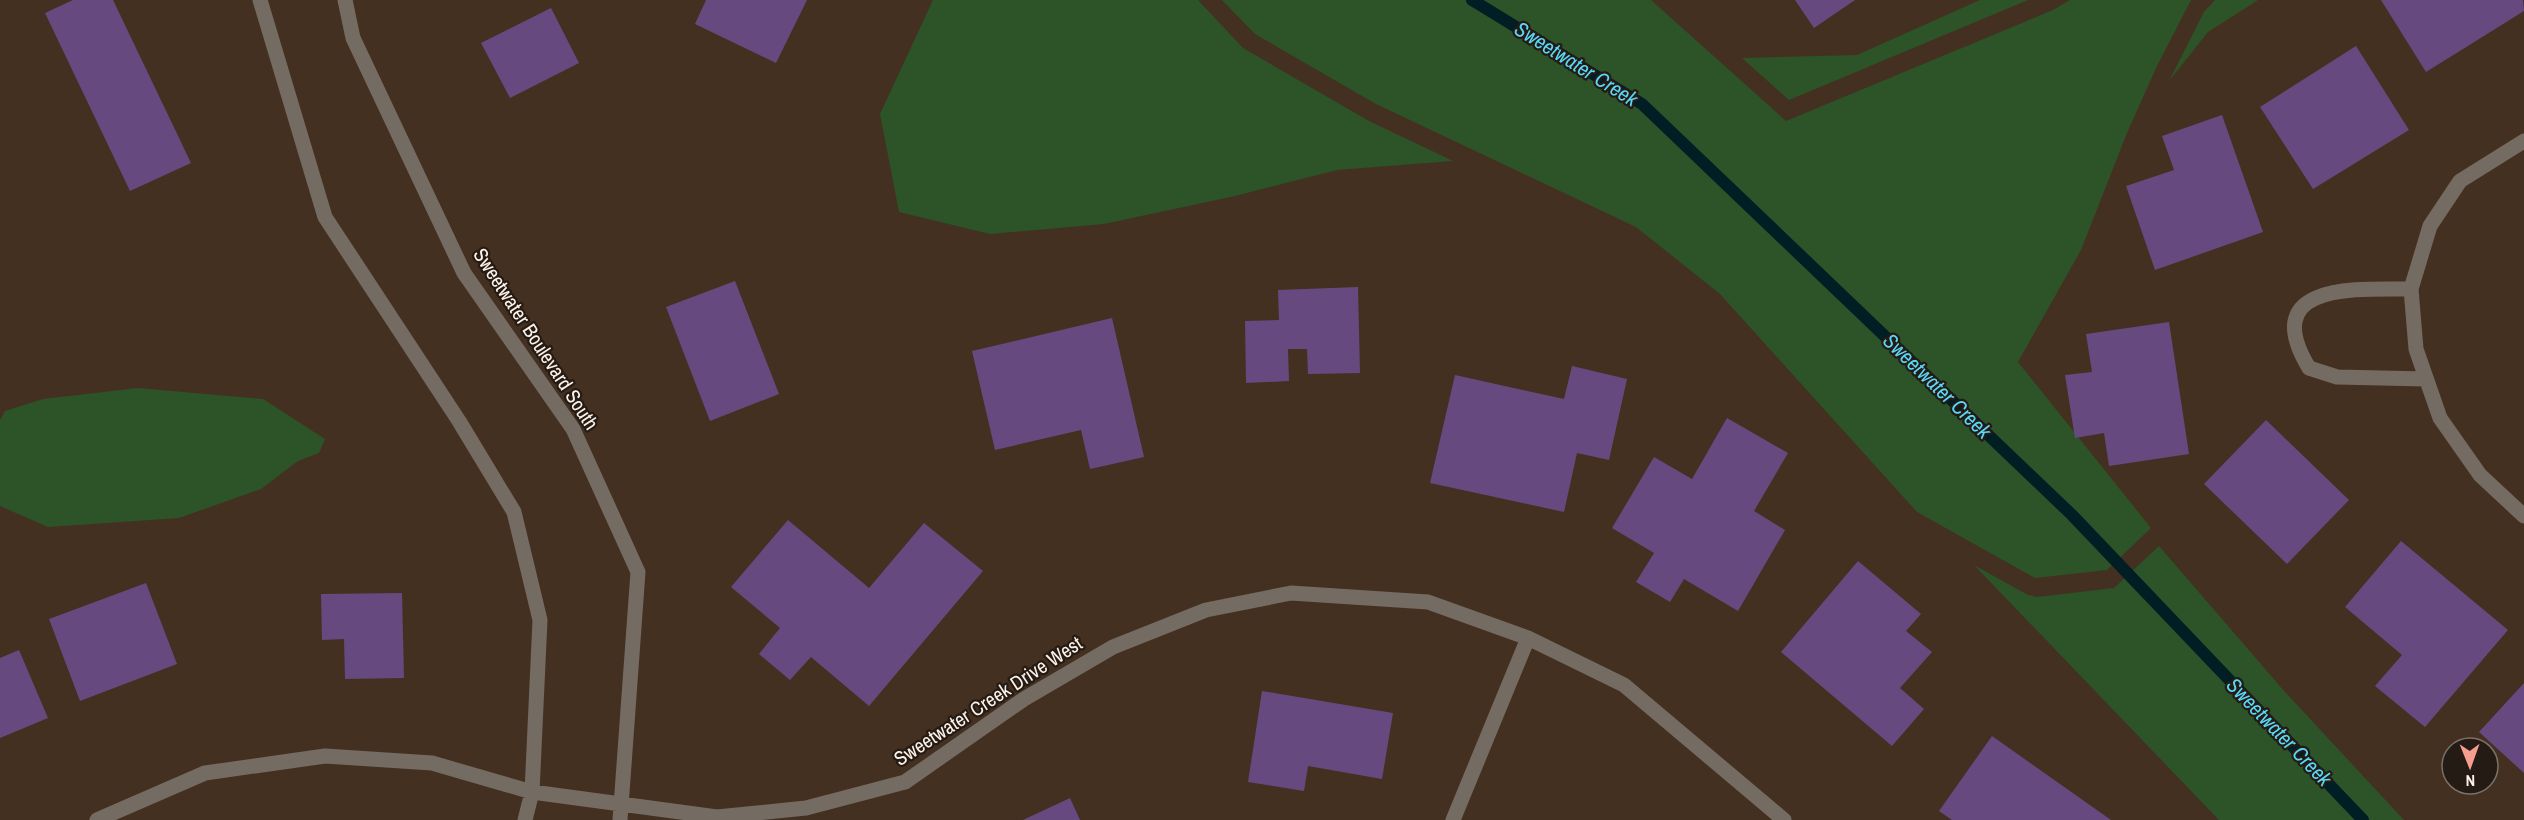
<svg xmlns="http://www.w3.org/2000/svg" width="2524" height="820" viewBox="0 0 2524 820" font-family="'Archivo Narrow',sans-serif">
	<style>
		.green { fill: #2d5328 }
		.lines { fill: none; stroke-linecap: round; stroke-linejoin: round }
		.stream { stroke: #021e25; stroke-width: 12 }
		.building { fill: #664a7f }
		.minor { stroke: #746c63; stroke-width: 15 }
		.labels { text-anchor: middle; stroke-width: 4.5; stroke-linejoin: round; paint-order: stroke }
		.street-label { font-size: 20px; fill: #fef1e7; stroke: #241b14 }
		.water-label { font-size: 21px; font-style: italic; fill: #59d8f9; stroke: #241b14 }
	</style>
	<rect width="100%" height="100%" fill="#443021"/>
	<path class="green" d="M933,0H1198L1243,48L1369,121L1453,161L1337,170L1235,196L1104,224L990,234L899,212L880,114Z
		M1222,0H1651L1786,121L2053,10L2070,0H2191L2157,66L2127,133L2081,250L2018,362L2151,528L2107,570L2035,578L1917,512L1720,294L1636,227L1376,104L1255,34Z
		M1980,0H2028L1789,100L1742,58L1857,55Z
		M2215,0H2258L2208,32L2169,81L2204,12Z
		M138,388L263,399L325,439L319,453L298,461L261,489L179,518L48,527L0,506V420L5,411L43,399Z
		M2159,546L2285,692L2404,820H2219L1974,565L2028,595L2037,597L2114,588Z"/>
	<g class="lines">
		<path class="stream" d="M1472,0L1642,104L2072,515L2363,820"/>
	</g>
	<path class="building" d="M73,0H113L191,163L130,191L45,13Z
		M706,0H807L776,63L695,24Z
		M1795,0H1855L1814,28Z
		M2381,0H2523L2524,11L2426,72Z
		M551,8L579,63L510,98L481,43Z
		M2356,46L2409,130L2313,189L2260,107Z
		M2222,115L2263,232L2155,270L2126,186L2174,170L2162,136Z
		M735,281L779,394L710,421L666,307Z
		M1358,287L1360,373L1308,374L1307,349H1288L1289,381L1246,383L1245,321L1279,320L1278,290Z
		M1112,318L1144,457L1090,469L1081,430L995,450L972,351Z
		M2169,322L2189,454L2109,466L2104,433L2075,438L2065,375L2092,372L2086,334Z
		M1572,366L1627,379L1609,460L1577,453L1564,512L1430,483L1455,375L1564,399Z
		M1727,418L1788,453L1754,511L1785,530L1738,611L1684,579L1670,602L1636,582L1654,553L1612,528L1654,457L1692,479Z
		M2266,420L2349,500L2287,564L2204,484Z
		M788,520L869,588L924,523L983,571L869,706L811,657L790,680L759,654L780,628L731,587Z
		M2401,541L2508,630L2425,727L2375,686L2402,655L2345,607Z
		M1858,561L1921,614L1906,631L1932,652L1900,688L1924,709L1892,746L1781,652Z
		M146,583L177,664L80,701L49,619Z
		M402,593L404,678L345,679L344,639L322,640L321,594Z
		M19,650L48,718L0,738V658Z
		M2524,683V773L2479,732Z
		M1262,691L1393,713L1382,779L1308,766L1304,791L1248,782Z
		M1992,736L2111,820H1952L1939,811Z
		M1070,798L1080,820H1023Z"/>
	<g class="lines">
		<path class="minor" d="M260,0L325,217L459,421L514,512L540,620L532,792L525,820
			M345,0L353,38L464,273L573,429L638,572L620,820
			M2524,141L2460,181L2430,226L2411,289L2416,349L2440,418L2480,475L2524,516
			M2411,289C2357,289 2257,282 2309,368L2337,377L2426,379
			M97,820L205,773L325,756L432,763L532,792L717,817L806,808L905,782L1024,699L1113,647L1206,610L1291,593L1428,602L1528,638L1624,685L1784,820
			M1453,820L1528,638"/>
	</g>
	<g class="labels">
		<g class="street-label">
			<text transform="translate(536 339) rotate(57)" y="7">Sweetwater Boulevard South</text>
			<text transform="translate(988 701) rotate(-33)" y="7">Sweetwater Creek Drive West</text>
		</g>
		<g class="water-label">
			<text transform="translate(1576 64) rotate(32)" y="7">Sweetwater Creek</text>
			<text transform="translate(1937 386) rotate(44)" y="7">Sweetwater Creek</text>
			<text transform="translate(2279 732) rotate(46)" y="7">Sweetwater Creek</text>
		</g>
	</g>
	<g transform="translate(2470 766) rotate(179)"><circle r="28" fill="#241b14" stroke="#7b7168" stroke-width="1.5"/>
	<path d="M0-4.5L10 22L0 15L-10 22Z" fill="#f59d8e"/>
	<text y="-9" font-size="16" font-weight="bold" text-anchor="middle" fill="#fef1e7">N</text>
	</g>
</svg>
